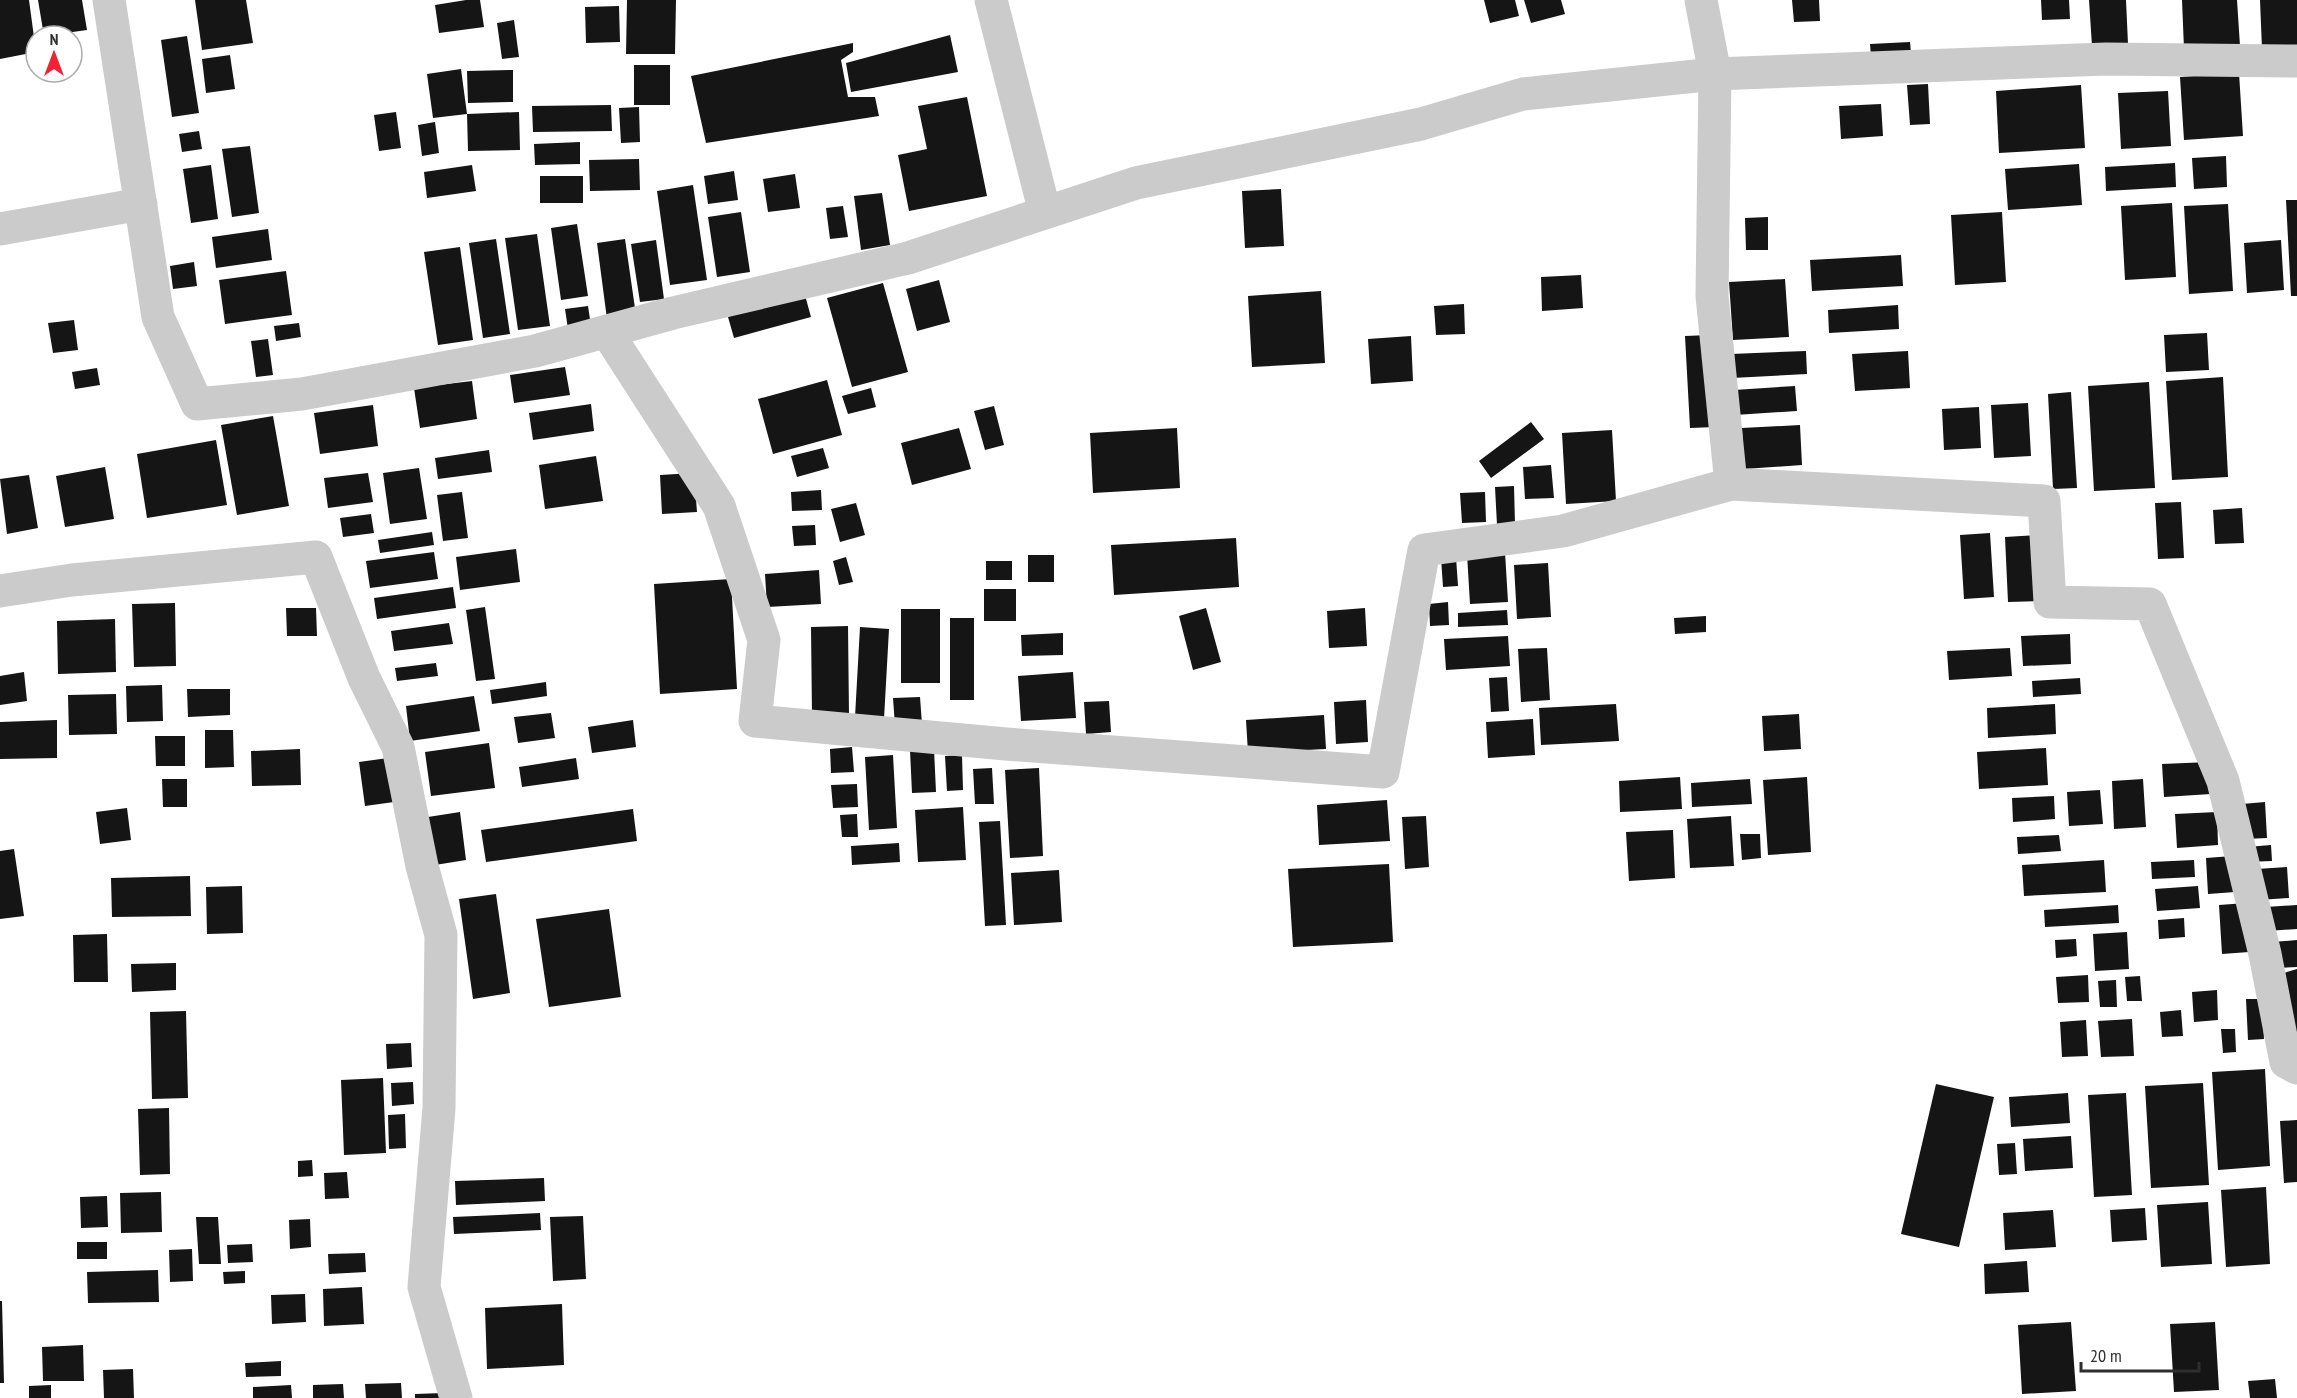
<svg xmlns="http://www.w3.org/2000/svg" width="2297" height="1398" viewBox="0 0 2297 1398" font-family="'PT Sans Narrow',sans-serif">
	<style>
		.building { fill: #151515 }
		.lines { fill: none; stroke-linecap: round; stroke-linejoin: round }
		.minor { stroke: #cbcbcb; stroke-width: 33 }
	</style>
	<rect width="100%" height="100%" fill="#fff"/>
	<path class="building" d="M0,0H29L36,52L0,59Z
		M38,0H82L87,30L44,36Z
		M195,0H246L253,43L202,50Z
		M466,0H480L484,27L439,33L435,5Z
		M627,0H676L675,54H626Z
		M1484,0H1515L1519,16L1490,23Z
		M1524,0H1561L1565,14L1531,23Z
		M1792,0H1819L1820,21L1794,22Z
		M2041,0H2069L2070,19L2042,20Z
		M2089,0H2126L2128,44L2092,46Z
		M2182,0H2237L2240,46L2184,49Z
		M2260,0H2297V47L2262,49Z
		M619,6L620,42L586,43L585,7Z
		M514,20L519,57L502,59L497,23Z
		M950,35L958,72L851,92L846,63Z
		M187,36L199,113L172,117L161,40Z
		M1910,42L1911,53L1871,56L1870,44Z
		M853,43V52L841,60L848,97H875L879,116L706,143L691,76Z
		M230,55L235,89L206,93L202,59Z
		M634,65H670V105H634Z
		M461,69L467,114L433,118L427,74Z
		M513,70V102L468,103L467,71Z
		M2239,73L2243,136L2184,140L2180,77Z
		M1928,84L1930,124L1910,125L1907,85Z
		M2081,85L2085,148L1999,153L1996,91Z
		M2168,91L2171,146L2121,149L2118,93Z
		M967,97L987,196L909,211L898,155L927,149L918,106Z
		M1881,104L1883,136L1841,139L1839,106Z
		M611,105L612,131L533,132L532,106Z
		M639,107L640,142L621,143L619,108Z
		M396,112L401,148L379,151L374,115Z
		M519,112L520,150L468,151L467,114Z
		M435,122L439,153L422,156L418,125Z
		M199,131L202,149L182,152L179,134Z
		M580,142V164L535,165L534,144Z
		M250,146L259,213L232,217L222,149Z
		M2226,156L2227,187L2194,189L2192,158Z
		M639,159L640,190L590,191L589,160Z
		M2175,163L2176,187L2106,191L2105,167Z
		M2079,164L2082,205L2008,210L2005,169Z
		M211,165L218,219L191,223L183,169Z
		M472,165L476,191L427,198L424,172Z
		M734,171L738,200L708,204L704,176Z
		M795,174L800,208L768,212L763,179Z
		M540,176H583V203H540Z
		M693,185L707,280L670,285L657,191Z
		M1281,189L1284,246L1245,248L1242,191Z
		M882,193L890,245L861,250L854,196Z
		M2286,200H2297V296H2291Z
		M2172,203L2176,277L2125,280L2121,206Z
		M2228,204L2233,291L2189,294L2184,206Z
		M843,206L848,237L830,239L826,208Z
		M741,212L750,272L717,277L708,217Z
		M2002,212L2006,282L1955,285L1951,215Z
		M1768,217V250H1746L1745,218Z
		M577,224L588,296L561,300L551,228Z
		M268,229L272,260L216,268L212,237Z
		M537,234L550,326L518,330L505,238Z
		M496,239L510,334L483,338L469,243Z
		M625,239L636,315L607,319L597,243Z
		M656,240L664,299L640,302L631,244Z
		M2281,240L2284,290L2247,293L2244,243Z
		M460,247L473,340L438,345L424,252Z
		M1901,255L1903,286L1812,291L1810,260Z
		M194,262L197,286L173,289L170,266Z
		M286,271L292,315L225,324L219,280Z
		M1581,275L1583,308L1542,311L1541,277Z
		M1785,279L1789,337L1733,340L1729,282Z
		M939,280L950,322L917,331L906,289Z
		M883,283L908,372L852,387L827,298Z
		M803,288L811,317L734,338L726,310Z
		M1321,291L1325,363L1252,367L1248,296Z
		M1464,304L1465,334L1436,335L1434,306Z
		M1898,305L1899,329L1829,333L1828,310Z
		M588,306L591,326L568,329L565,309Z
		M74,320L78,350L53,353L48,323Z
		M299,323L301,337L276,341L274,326Z
		M2207,333L2209,370L2166,372L2164,335Z
		M1709,335L1715,427L1690,428L1685,336Z
		M1411,336L1413,381L1371,384L1368,339Z
		M268,339L273,375L256,377L251,341Z
		M1806,351L1807,374L1732,378L1731,354Z
		M1908,351L1910,388L1855,391L1852,354Z
		M565,367L570,395L514,403L510,375Z
		M97,368L100,385L75,389L72,372Z
		M2223,377L2228,477L2172,480L2166,381Z
		M827,380L842,435L773,454L758,399Z
		M472,381L477,419L420,428L414,388Z
		M2149,382L2155,488L2094,491L2088,386Z
		M1795,386L1797,411L1735,415L1734,390Z
		M871,388L876,407L848,414L842,396Z
		M2071,392L2077,488L2053,489L2048,394Z
		M2028,403L2031,456L1994,458L1991,405Z
		M591,404L594,431L533,440L529,413Z
		M373,405L378,446L320,454L314,413Z
		M994,406L1004,445L985,450L974,411Z
		M1979,407L1981,448L1944,450L1942,409Z
		M273,416L289,506L237,515L221,425Z
		M1531,422L1544,439L1491,478L1479,461Z
		M1800,425L1802,465L1744,469L1742,428Z
		M959,428L971,469L912,485L901,443Z
		M1177,428L1180,488L1093,493L1090,433Z
		M1612,430L1616,501L1566,504L1562,433Z
		M216,440L227,505L147,518L137,454Z
		M823,448L829,468L797,477L791,456Z
		M489,450L492,472L438,479L435,458Z
		M596,456L603,501L545,509L539,465Z
		M1551,465L1554,498L1525,499L1523,467Z
		M105,467L114,519L65,527L56,476Z
		M419,468L427,519L390,524L383,473Z
		M368,473L373,502L328,508L324,478Z
		M694,473L697,512L662,514L660,475Z
		M29,475L38,528L7,534L0,479Z
		M1514,486L1515,524L1497,525L1495,487Z
		M821,490L822,510L792,511L791,492Z
		M462,492L468,538L443,541L437,495Z
		M1485,492L1486,522L1462,523L1460,493Z
		M2181,502L2184,558L2158,559L2155,503Z
		M856,503L865,535L840,542L831,509Z
		M2242,508L2244,543L2215,544L2213,510Z
		M371,514L374,533L343,537L340,518Z
		M815,525L816,545L794,546L792,526Z
		M432,532L434,545L380,553L378,540Z
		M1990,533L1994,597L1964,599L1960,535Z
		M2036,535L2040,601L2008,602L2005,537Z
		M1236,538L1239,587L1114,595L1111,545Z
		M516,549L520,582L460,590L456,557Z
		M434,552L438,579L370,588L366,561Z
		M1505,552L1508,602L1470,604L1467,554Z
		M1028,555H1054V582H1028Z
		M846,557L853,582L839,585L833,561Z
		M1456,557L1458,586L1443,587L1441,558Z
		M986,561H1012V580H986Z
		M1548,563L1551,617L1517,619L1514,565Z
		M819,570L821,604L767,607L765,574Z
		M731,579L737,689L660,694L654,584Z
		M453,587L456,608L377,619L374,598Z
		M984,589H1016V621H984Z
		M1448,602L1449,625L1430,626L1429,604Z
		M175,603L176,666L134,667L132,604Z
		M485,607L495,679L476,681L466,610Z
		M286,608H316L317,636H287Z
		M1206,608L1221,662L1193,670L1179,616Z
		M1365,608L1367,646L1329,648L1327,611Z
		M901,609H940V683H901Z
		M1507,610L1508,625L1458,627V613Z
		M1706,616V632L1675,634L1674,618Z
		M950,618H974V700H950Z
		M115,619L116,672L58,674L57,621Z
		M449,623L453,644L394,651L391,631Z
		M848,626L849,716H812L811,627Z
		M860,627L889,629L884,719L855,717Z
		M1063,633V655L1022,656L1021,635Z
		M2070,634L2071,664L2023,666L2021,636Z
		M1508,636L1510,666L1446,670L1444,639Z
		M1547,648L1550,700L1521,702L1518,649Z
		M2010,648L2012,676L1949,680L1947,651Z
		M436,663L438,676L397,681L395,668Z
		M24,672L27,701L0,705V676Z
		M1073,672L1076,718L1021,721L1018,676Z
		M1507,677L1509,711L1491,712L1489,678Z
		M2080,678L2081,694L2033,697L2032,681Z
		M546,682L547,696L492,704L490,690Z
		M162,685L163,721L127,722L126,686Z
		M187,689H230V715L188,717Z
		M116,694L117,734L69,735L68,695Z
		M474,696L480,731L410,741L406,706Z
		M920,697L922,724L895,726L893,698Z
		M1366,700L1368,742L1336,744L1334,702Z
		M1109,701L1111,732L1086,734L1084,702Z
		M1616,704L1619,741L1541,745L1539,708Z
		M2055,704L2056,734L1988,738L1987,708Z
		M551,713L555,738L518,743L514,717Z
		M1799,714L1801,749L1764,751L1762,716Z
		M1324,715L1326,749L1248,753L1246,720Z
		M1533,719L1535,755L1488,758L1486,722Z
		M57,720V758L0,759V722Z
		M633,720L636,747L592,753L588,727Z
		M205,730H233L234,767L205,768Z
		M155,736H185V766H156Z
		M489,743L495,788L431,796L425,752Z
		M852,747L854,772L831,773L830,749Z
		M2046,748L2048,785L1979,789L1977,752Z
		M300,749L301,785L252,786L251,751Z
		M934,749L936,792L912,793L910,750Z
		M893,755L897,828L869,830L865,757Z
		M962,755L963,790L947,791L945,756Z
		M388,758L394,802L365,806L359,762Z
		M576,758L579,779L522,787L519,767Z
		M2209,762L2211,794L2164,797L2162,764Z
		M992,768L994,804H975L973,769Z
		M1039,768L1043,856L1010,858L1005,770Z
		M1680,777L1682,809L1620,812L1619,781Z
		M1807,777L1811,852L1768,855L1763,780Z
		M162,779H187V807H163Z
		M1750,779L1752,804L1692,807L1691,783Z
		M2143,779L2146,827L2114,829L2112,781Z
		M857,784L858,807L833,808L831,785Z
		M2100,790L2103,824L2069,826L2067,792Z
		M2054,796L2055,819L2013,822L2012,798Z
		M1387,800L1390,841L1319,845L1317,805Z
		M2265,802L2267,838L2245,839L2242,804Z
		M963,807L966,860L918,862L915,810Z
		M127,808L131,840L100,844L96,812Z
		M633,809L637,841L486,862L481,830Z
		M460,812L466,860L435,865L428,817Z
		M2217,812L2218,845L2177,848L2175,814Z
		M857,814L858,837H842L840,815Z
		M1426,816L1429,867L1405,869L1402,817Z
		M1731,816L1734,866L1690,868L1687,819Z
		M1000,821L1006,925L985,926L979,822Z
		M1673,830L1675,878L1629,881L1626,832Z
		M1740,834H1760L1761,858L1742,860Z
		M2059,835L2061,851L2018,854L2017,837Z
		M899,843L900,862L852,865L851,846Z
		M2271,845L2272,861L2247,862V847Z
		M14,849L24,916L0,919V851Z
		M2232,856L2235,892L2208,894L2206,858Z
		M2104,860L2106,892L2024,896L2022,865Z
		M2194,860L2195,877L2152,879L2151,862Z
		M1389,864L1393,942L1293,947L1288,869Z
		M2287,867L2289,898L2259,900L2257,869Z
		M1059,870L1062,922L1014,925L1011,873Z
		M190,876L191,916L112,917L111,878Z
		M242,886L243,933L207,934L206,887Z
		M2198,886L2200,908L2157,911L2155,889Z
		M496,894L510,993L473,999L459,899Z
		M2246,903L2249,952L2222,954L2219,905Z
		M2118,905L2119,923L2045,927L2044,910Z
		M2297,905V929L2268,931L2266,907Z
		M609,909L621,997L549,1007L536,919Z
		M2184,918L2185,937L2159,939L2158,920Z
		M2127,932L2129,969L2095,971L2093,934Z
		M107,934L108,982H74L73,935Z
		M2076,939L2077,956L2056,958L2055,940Z
		M2297,940V967L2273,968L2272,942Z
		M176,963V990L132,992L131,964Z
		M2297,969V1044L2277,975Z
		M2088,975L2089,1002L2058,1003L2056,977Z
		M2140,976L2142,1001H2127L2125,977Z
		M2116,980L2117,1007H2100L2098,981Z
		M2217,990L2218,1020L2194,1022L2192,992Z
		M2246,999H2262L2264,1039L2248,1040Z
		M2181,1010L2183,1036L2162,1037L2160,1012Z
		M186,1011L188,1098L152,1099L150,1012Z
		M2132,1019L2134,1056L2101,1057L2098,1021Z
		M2086,1020L2088,1056L2062,1057L2060,1022Z
		M2221,1029H2235L2236,1052L2223,1053Z
		M411,1043L412,1067L387,1069L386,1044Z
		M2265,1069L2270,1166L2218,1170L2212,1072Z
		M383,1078L386,1153L344,1155L341,1080Z
		M413,1082L414,1104L392,1106L391,1083Z
		M2203,1083L2209,1185L2151,1188L2145,1086Z
		M1936,1084L1994,1097L1959,1247L1901,1234Z
		M2068,1093L2070,1123L2011,1127L2009,1097Z
		M2126,1093L2132,1195L2094,1197L2088,1095Z
		M169,1108L170,1174L140,1175L138,1109Z
		M405,1114L406,1148L389,1149L388,1115Z
		M2297,1120V1182L2284,1183L2280,1121Z
		M2071,1136L2073,1168L2025,1171L2023,1139Z
		M2015,1143L2017,1174L1999,1175L1997,1144Z
		M312,1160L313,1176L298,1177V1161Z
		M347,1172L349,1198L325,1199L324,1173Z
		M544,1178L545,1201L456,1205L455,1181Z
		M2266,1187L2270,1264L2226,1267L2221,1190Z
		M161,1192L162,1232L121,1233L120,1193Z
		M107,1196L108,1227L81,1228L80,1197Z
		M2208,1202L2212,1264L2161,1267L2157,1205Z
		M2145,1208L2147,1240L2112,1242L2110,1210Z
		M2053,1210L2056,1247L2005,1250L2003,1213Z
		M540,1213L541,1230L454,1234L453,1217Z
		M583,1216L586,1279L553,1281L550,1217Z
		M196,1217H218L221,1264H199Z
		M310,1219L311,1247L290,1249L289,1220Z
		M77,1242H107V1259H77Z
		M252,1244L253,1262L228,1263L227,1245Z
		M192,1249L193,1281L170,1282L169,1250Z
		M365,1253L366,1272L329,1274L328,1254Z
		M2027,1261L2029,1292L1985,1294L1984,1264Z
		M158,1270L159,1302L88,1303L87,1272Z
		M245,1271V1283L224,1284L223,1272Z
		M362,1287L364,1324L324,1326L323,1289Z
		M305,1294L306,1322L272,1324L271,1295Z
		M0,1301H2L4,1383H0Z
		M562,1304L564,1365L487,1369L485,1308Z
		M2071,1322L2076,1391L2022,1394L2018,1325Z
		M2215,1322L2219,1390L2174,1392L2170,1324Z
		M83,1345L84,1381H43L42,1347Z
		M281,1361V1376L246,1377L245,1363Z
		M133,1369L134,1398H104L103,1370Z
		M2275,1379L2277,1398H2250L2248,1381Z
		M401,1383L402,1398H366L365,1384Z
		M343,1384L344,1398H313V1385Z
		M51,1385V1398H29V1386Z
		M291,1385L292,1398H253V1387Z
		M443,1393V1398H415V1394Z"/>
	<g class="lines">
		<path class="minor" d="M109,0L158,317L197,404L302,394L535,351L673,313L908,258L1136,183L1421,124L1523,94L1715,74L1701,0
			M991,0L1045,213
			M0,229L141,204
			M607,332L719,506L764,640L755,721L1006,744L1383,772L1424,550L1563,531L1731,484L1712,296L1715,74L2106,59L2297,61
			M1731,484L2044,501L2050,602L2150,604L2223,781L2265,954L2286,1062L2297,1068
			M0,591L72,580L316,557L364,678L398,747L422,866L441,935L439,1108L424,1287L456,1398"/>
	</g>
	<g transform="translate(54 54)"><circle r="28" fill="#ffffff" stroke="#ababab" stroke-width="1.5"/>
	<path d="M0-4.5L10 22L0 15L-10 22Z" fill="#f32134"/>
	<text y="-9" font-size="16" font-weight="bold" text-anchor="middle" fill="#2e2e2e">N</text>
	</g>
	<path d="M2081 1362v9h118v-9" fill="none" stroke="#2e2e2e" stroke-width="3"/>
	<text x="2090" y="1362" font-size="18" fill="#2e2e2e" stroke="#ffffff" stroke-width="4.5" paint-order="stroke">20 m</text>
</svg>
